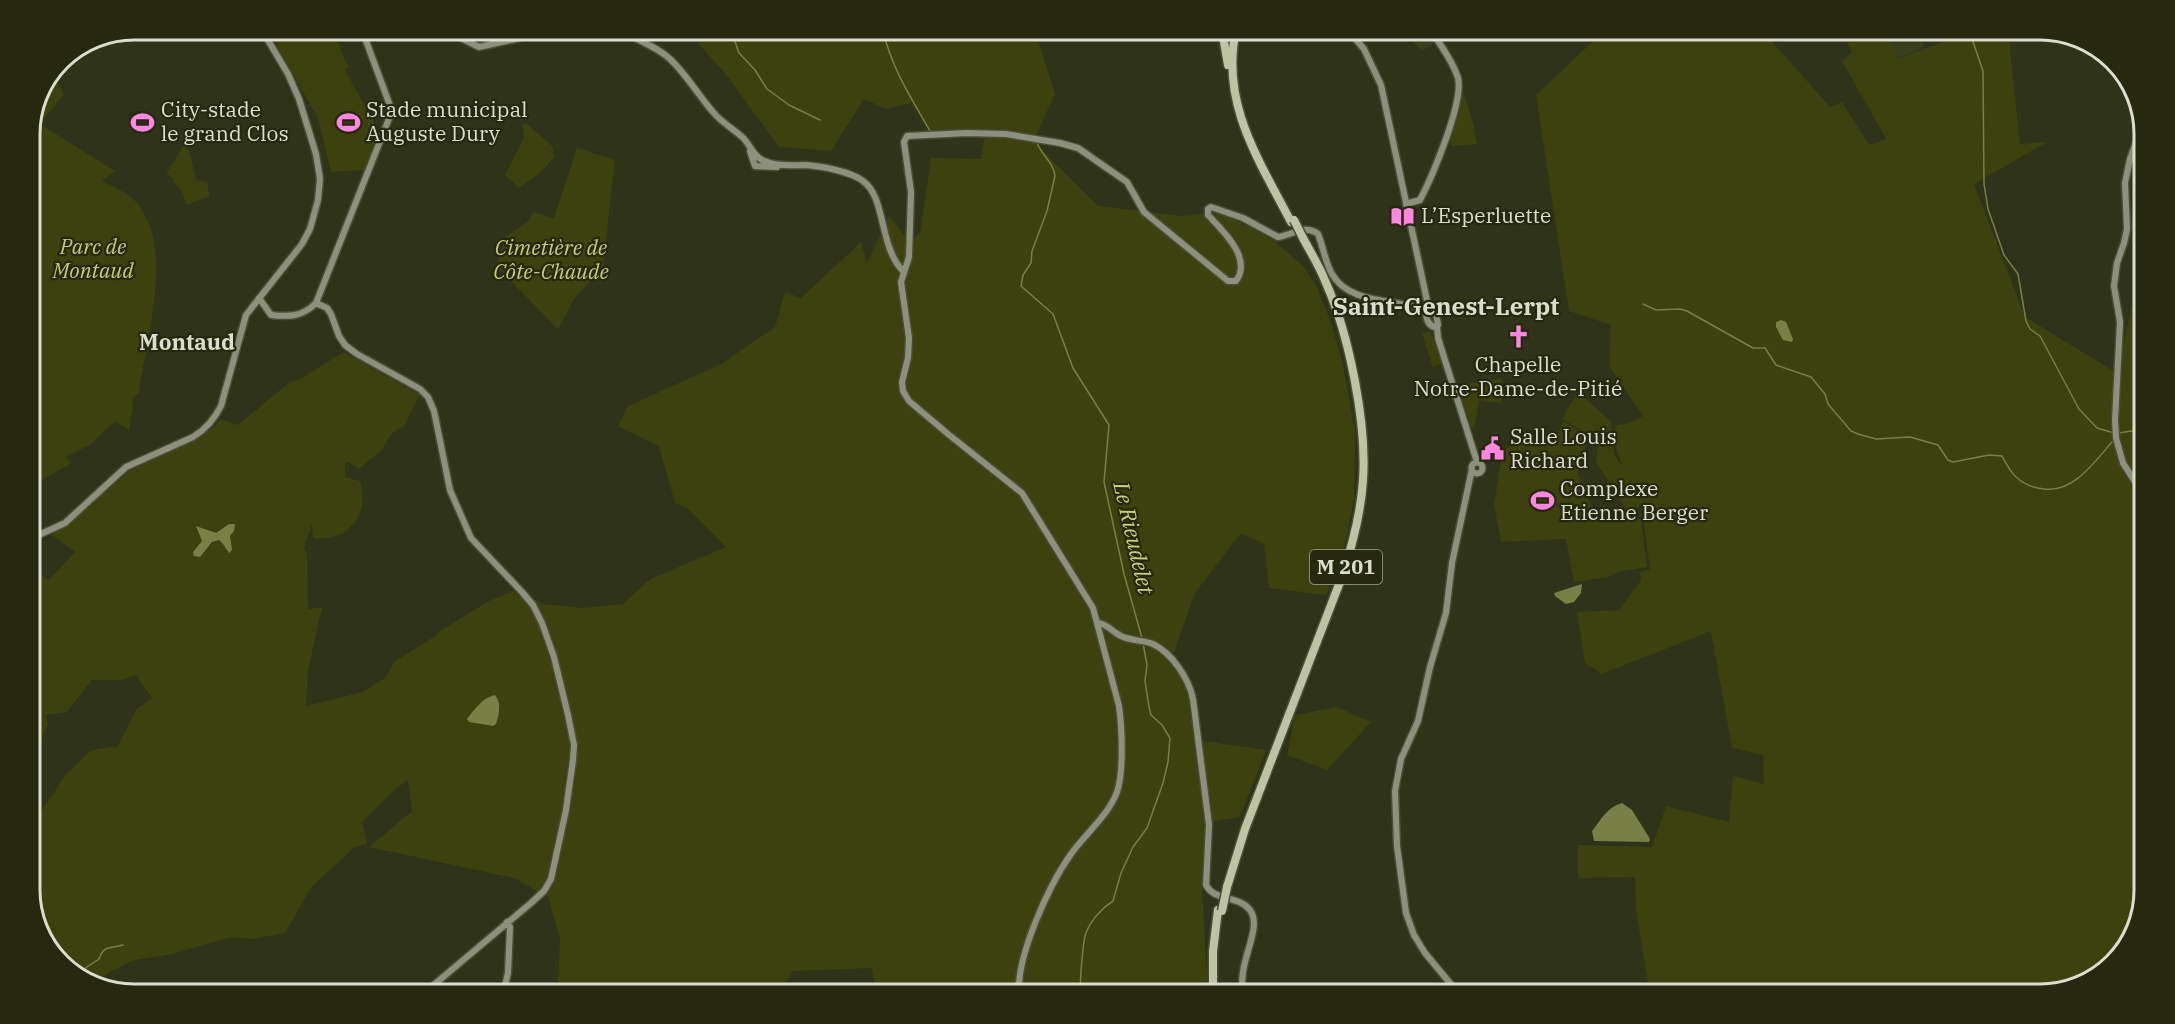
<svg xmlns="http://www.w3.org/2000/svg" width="2175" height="1024" viewBox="0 0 2175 1024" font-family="'IBM Plex Serif',serif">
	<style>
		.built { fill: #383d1b }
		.green { fill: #3c410e; fill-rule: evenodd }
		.water { fill: #788046 }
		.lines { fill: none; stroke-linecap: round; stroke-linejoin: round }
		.stream { stroke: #788046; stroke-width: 1.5 }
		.secondary-casing { stroke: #4b4e36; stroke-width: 9 }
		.highway-casing { stroke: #4b4e36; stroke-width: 11 }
		.secondary { stroke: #8d907c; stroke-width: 6 }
		.highway { stroke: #bdc3a4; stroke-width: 8 }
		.highway-bridge-casing { stroke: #4b4e36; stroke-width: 11; stroke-linecap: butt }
		.highway-bridge { stroke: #bdc3a4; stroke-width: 8 }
		.labels { text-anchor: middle; stroke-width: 4.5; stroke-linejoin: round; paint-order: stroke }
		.shield { fill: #26290f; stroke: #a5a795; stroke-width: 1.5 }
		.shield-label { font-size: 20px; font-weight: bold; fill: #dbddce }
		.poi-label { font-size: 21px; fill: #dbddce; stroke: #26290f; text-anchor: start }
		.park-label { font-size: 21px; font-style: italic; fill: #c1cd77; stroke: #26290f }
		.neighbourhood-label { font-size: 22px; font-weight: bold; fill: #dbddce; stroke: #26290f }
		.water-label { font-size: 22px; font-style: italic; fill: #c8d37d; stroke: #26290f }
		.quarter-label { font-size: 24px; font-weight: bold; fill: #dbddce; stroke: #26290f }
		.rim { fill: none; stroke: #dbddce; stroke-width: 3 }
	</style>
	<rect width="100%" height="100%" fill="#2f3319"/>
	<path class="built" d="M1407,30H1426L1434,44L1422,51L1412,41Z
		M1891,30H1921L1924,48L1896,59Z"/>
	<path class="green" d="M269,30H334L344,58L349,67L345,70L380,134L366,170L331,172L318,119Z
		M686,30H1035L1055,94L1036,135L1002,129L930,130L914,102L886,109L864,99L831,151L779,147L724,72Z
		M1605,30H1762L1830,107L1842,102L1869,145L1886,139L1842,61L1852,52L1841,30H1891L1897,59L1976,30H2008L2020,144L2047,142L1974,184L2025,317L2117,373L2145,247V889L2137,930L2099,976L2041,994H1650L1636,910L1635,877L1578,878V845L1652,847L1666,806L1729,822L1733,776L1764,784L1763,755L1732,748L1711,631L1602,674L1585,663L1577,612L1619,610L1641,580L1640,572L1650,569L1641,505L1628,512L1596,462L1598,442L1563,419L1569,406L1579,392L1611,422L1614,454L1623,467L1617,452L1615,425L1627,424L1643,416L1609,366L1611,325L1569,311L1536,95Z
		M53,78L58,83L64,94L40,124L115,171L102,181C113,187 129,193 137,203C175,249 146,339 139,392L132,399L133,406L129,430L115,421L91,444L66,457L71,464L30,486V128Z
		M1462,93H1464L1473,123L1477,144L1452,146L1448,135Z
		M526,123L550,144L553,147V154L555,156L540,173L519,188L505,175L524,137L522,125Z
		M985,136L1033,141L1098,206L1182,216L1218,212L1270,237L1304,267L1317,287L1330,320L1342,360L1355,431L1354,500L1343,553L1326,595L1269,588L1264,544L1241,533L1195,593L1171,660L1190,694L1196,740L1266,750L1240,817L1209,822L1202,887L1208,994H876L872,968L792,971L781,994H561L558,986L560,939L548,897L514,878L369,847L412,811L408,780L394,790L362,822L367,844L355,847L312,886L285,933L252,939L230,937L173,954L134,960L110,972L93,985L48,948L30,896V828L67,773L87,754L92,750L118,746L136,709L152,698L136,675L122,680H92L67,712L46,715L48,724L30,767V567L49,580L75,552L48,532L93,500L126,467L191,442L216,426L220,419L238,425L286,385L307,375L343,352L420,395L404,426L392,433L381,451L359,469L348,462L345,463V477L360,481C370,515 348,543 313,538L312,523L304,549L307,554L308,609L322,607L308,671L306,706L363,692L385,678L394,662L437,635L440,631L489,601L517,590L543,604L582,608L623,604L650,579L726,547L686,507L675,503L659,446L618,426L628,406L721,364L775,327L785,292L801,298L861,242L867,263L889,216L909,241L920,233L931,158L981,159ZM490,696L497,697L500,709L493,726L479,724L467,719Z
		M185,143H187L196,179L207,183L210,196L187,205L182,192L173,181L174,179L166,174Z
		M577,148L615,160L603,267L574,299L558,329L496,266L506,236L529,221L533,212L554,218Z
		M1431,332L1442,363L1433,368L1422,333Z
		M1502,379L1501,403L1479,400L1475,424L1472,429L1457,385Z
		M1563,421L1588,437L1578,474L1592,508L1602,518L1610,520L1641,519L1647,567L1618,572L1608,577L1574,582L1566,539L1501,542L1494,505L1503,449L1517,440C1543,446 1554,449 1563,421Z
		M1337,707L1371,722L1327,770L1287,755L1295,715Z"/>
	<path class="water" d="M1781,320L1786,322L1793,339L1792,342L1783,340L1776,327V322Z
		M229,524H235L234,531L230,536L232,550L229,553L223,544L219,540L212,542L200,557L194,556L193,552L202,541L196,526L216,533Z
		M1582,584L1581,593L1574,602L1566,604L1555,596L1554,593Z
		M495,695C502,703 499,714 496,724L493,726L469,722L467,719C474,710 483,697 495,695Z
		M1622,803L1632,810L1650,839L1649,842L1594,841L1592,831C1601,820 1607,807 1622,803Z"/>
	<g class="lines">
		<path class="stream" d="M731,30L739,53L755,70L767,89L789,105L820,120
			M883,30C891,67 911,98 930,131H942
			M1969,30L1983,71L1984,184L1988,209L2004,255L2018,274L2026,321L2030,329L2040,336L2079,409L2097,428L2114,433
			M1036,140C1039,153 1054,162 1055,176L1047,211L1032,251L1031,263L1023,275L1021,286L1053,314L1073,368L1109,425L1104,482L1124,574L1142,638
			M1643,304L1656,310L1680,309L1687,311L1753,348H1765L1776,365L1811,377L1825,394L1828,404L1851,431L1858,434L1876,439L1910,437L1938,445L1948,460L1953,462L1989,455L2002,456C2006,463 2009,470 2015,476C2023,484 2033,488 2044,489C2074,493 2095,461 2113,441
			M2119,433L2137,430L2145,434
			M84,969L99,959C104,944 111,949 123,945
			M1081,994C1079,986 1083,941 1086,933C1091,920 1102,908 1113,901L1121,873L1133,847L1147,828L1163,783L1168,762L1170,738L1162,725L1151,715L1149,707L1145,681L1147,665L1143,643"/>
		<defs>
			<path id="secondary" d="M445,30L479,47L542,33L569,30
				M618,30C635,39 656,46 670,59C687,75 698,95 713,112C721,122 732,128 741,136C750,143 751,154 762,160C776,167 791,165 806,165C821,166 852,172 863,181C886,197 879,247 903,271
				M1348,30L1364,49L1381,85L1429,310
				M2143,123L2130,159L2125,183L2127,229L2124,243L2117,263L2114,286L2120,322L2115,420L2116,438L2123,463L2145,497
				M750,151L755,166L777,167
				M1406,204L1420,200C1432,177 1464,102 1458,78C1453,61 1440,45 1431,30
				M259,298L271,315C289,317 302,317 316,303L392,111L362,30
				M316,303L327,308L331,314L339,336L345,345L357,354L420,389L428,397L434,411L450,490L471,538L522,592L533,605L542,623L554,657L568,715L574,745L573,760L566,810L551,879L544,891L531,903L423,994
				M1432,310L1436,313L1438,325L1434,327C1428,325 1425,317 1427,311Z
				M1437,326L1438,338L1477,462
				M1471.5 468a5.5 5.5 0 1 1 11 0a5.5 5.5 0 1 1-11 0Z
				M30,539L65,523L126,467L193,437C206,429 214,420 221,406L246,315L302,244L310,229L318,200L320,179L316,154L299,99L288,74L262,30
				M1098,623C1108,624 1112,632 1121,636C1131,641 1143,640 1153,644C1172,653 1189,679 1193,699L1209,825L1206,885C1215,902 1239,895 1250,910C1264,929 1235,965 1244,994
				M503,994L508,973L510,927L507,922
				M1019,994C1016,957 1049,885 1071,854C1085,834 1108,816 1117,792C1124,772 1122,728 1119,706L1093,608L1022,493L948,434L909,401L903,391L902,382L908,358L909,338L901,282L909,257L911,192L904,142L907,136L967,133L1006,134L1060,143L1078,148L1127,182L1144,212L1228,281H1236C1253,258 1222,230 1208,215V209L1211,207L1243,218L1278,237C1292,235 1305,224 1318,234C1323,246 1325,262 1332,274C1350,306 1399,298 1427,311
				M1459,994L1425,953L1414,935L1406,913L1397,846L1395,791L1401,759L1418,721L1430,667L1446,613L1452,563L1472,469"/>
			<path id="highway" d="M1222,30L1228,65
				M1236,30C1220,103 1259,160 1291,222
				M1227,887L1245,829L1343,574C1353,543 1361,513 1363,480C1367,424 1349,334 1326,283C1320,267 1311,253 1303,238
				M1213,994V951L1218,910"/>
		</defs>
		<use href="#secondary" class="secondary-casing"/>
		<use href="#highway" class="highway-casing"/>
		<use href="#secondary" class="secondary"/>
		<use href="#highway" class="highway"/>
		<defs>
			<path id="highway-bridge" d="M1294,220L1303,238
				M1222,911L1227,887"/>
		</defs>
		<use href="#highway-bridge" class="highway-bridge-casing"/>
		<use href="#highway-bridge" class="highway-bridge"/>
	</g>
	<defs>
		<symbol id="stadium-bare" viewBox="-9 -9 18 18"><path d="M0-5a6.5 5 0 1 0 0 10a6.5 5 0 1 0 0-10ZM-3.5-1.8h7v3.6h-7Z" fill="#fd86e1" stroke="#26290f" stroke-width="2.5" paint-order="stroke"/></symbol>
		<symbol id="library-bare" viewBox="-9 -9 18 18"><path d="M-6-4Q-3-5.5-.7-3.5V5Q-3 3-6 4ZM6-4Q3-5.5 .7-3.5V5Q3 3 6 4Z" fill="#fd86e1" stroke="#26290f" stroke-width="2.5" paint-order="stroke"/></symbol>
		<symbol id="church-bare" viewBox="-9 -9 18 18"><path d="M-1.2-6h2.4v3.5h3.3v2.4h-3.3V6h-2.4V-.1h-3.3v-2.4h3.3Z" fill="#fd86e1" stroke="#26290f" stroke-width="2.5" paint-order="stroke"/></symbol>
		<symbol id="civic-bare" viewBox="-9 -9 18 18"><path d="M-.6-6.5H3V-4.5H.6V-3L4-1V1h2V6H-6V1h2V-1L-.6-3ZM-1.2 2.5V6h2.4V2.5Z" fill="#fd86e1" stroke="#26290f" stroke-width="2.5" paint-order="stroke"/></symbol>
	</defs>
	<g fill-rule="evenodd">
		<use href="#stadium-bare" x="126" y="106" width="33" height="33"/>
		<use href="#stadium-bare" x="332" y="106" width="33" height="33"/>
		<use href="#library-bare" x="1386" y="200" width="33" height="33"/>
		<use href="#church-bare" x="1502" y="320" width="33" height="33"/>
		<use href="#civic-bare" x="1476" y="432" width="33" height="33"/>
		<use href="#stadium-bare" x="1526" y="484" width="33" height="33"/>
	</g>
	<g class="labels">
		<rect class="shield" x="1310" y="550" width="72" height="34" rx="4.5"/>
		<g class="shield-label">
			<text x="1346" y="574">M 201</text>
		</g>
		<g class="poi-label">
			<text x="161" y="117">City-stade<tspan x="161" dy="24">le grand Clos</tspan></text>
			<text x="366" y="117">Stade municipal<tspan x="366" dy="24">Auguste Dury</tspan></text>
			<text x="1421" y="223">L’Esperluette</text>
			<text x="1518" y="372" text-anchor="middle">Chapelle<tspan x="1518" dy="24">Notre-Dame-de-Pitié</tspan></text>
			<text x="1510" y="444">Salle Louis<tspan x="1510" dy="24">Richard</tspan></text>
			<text x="1560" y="496">Complexe<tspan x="1560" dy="24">Etienne Berger</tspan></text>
		</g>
		<g class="park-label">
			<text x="93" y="254">Parc de<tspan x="93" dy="24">Montaud</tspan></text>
			<text x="551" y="255">Cimetière de<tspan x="551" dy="24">Côte-Chaude</tspan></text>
		</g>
		<g class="neighbourhood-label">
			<text x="187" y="350">Montaud</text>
		</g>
		<g class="water-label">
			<text transform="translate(1134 538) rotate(77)" y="8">Le Rieudelet</text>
		</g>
		<g class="quarter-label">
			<text x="1446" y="315">Saint-Genest-Lerpt</text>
		</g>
	</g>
	<path d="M0 0H2175V1024H0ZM134 40H2040A94 94 0 0 1 2134 134V890A94 94 0 0 1 2040 984H134A94 94 0 0 1 40 890V134A94 94 0 0 1 134 40Z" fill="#26290f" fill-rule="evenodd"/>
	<path class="rim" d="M134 40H2040A94 94 0 0 1 2134 134V890A94 94 0 0 1 2040 984H134A94 94 0 0 1 40 890V134A94 94 0 0 1 134 40Z"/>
</svg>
